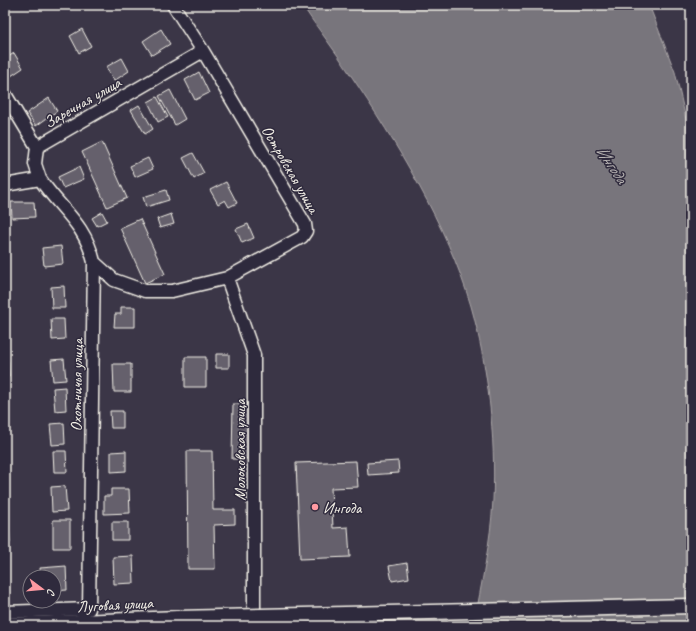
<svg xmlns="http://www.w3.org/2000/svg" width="696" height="631" viewBox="0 0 696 631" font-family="Caveat,sans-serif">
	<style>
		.water { fill: #78747b; stroke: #aaa6a7 }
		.building { fill: #65616c; stroke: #f4f1e8 }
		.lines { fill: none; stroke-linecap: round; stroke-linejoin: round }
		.minor-casing { stroke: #f4f1e8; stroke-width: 15 }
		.tertiary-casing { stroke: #f4f1e8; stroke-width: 17 }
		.minor { stroke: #2f2a3d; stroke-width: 12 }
		.tertiary { stroke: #2f2a3d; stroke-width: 14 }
		.tertiary-bridge-casing { stroke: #f4f1e8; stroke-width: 17; stroke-linecap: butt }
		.tertiary-bridge { stroke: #2f2a3d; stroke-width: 14 }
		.poi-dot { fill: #ff9aa2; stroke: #2f2a3d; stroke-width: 1.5 }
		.labels { text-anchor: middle; stroke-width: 3; stroke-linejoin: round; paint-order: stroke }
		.street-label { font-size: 16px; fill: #f4f1e8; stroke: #2f2a3d }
		.poi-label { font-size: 16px; fill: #f4f1e8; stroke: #2f2a3d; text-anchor: start }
		.water-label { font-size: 17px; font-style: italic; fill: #b6b2b2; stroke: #2f2a3d }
	</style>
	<rect width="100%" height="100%" fill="#3b3647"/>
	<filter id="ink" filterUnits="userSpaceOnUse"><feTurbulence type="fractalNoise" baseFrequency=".025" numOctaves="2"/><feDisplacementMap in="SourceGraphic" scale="8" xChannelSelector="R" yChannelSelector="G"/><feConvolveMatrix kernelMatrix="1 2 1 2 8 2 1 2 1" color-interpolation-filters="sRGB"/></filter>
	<g filter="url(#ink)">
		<path class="water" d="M302,5H649L675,72L691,141V626H474C481,584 491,542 493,500C496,437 488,366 471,306C447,225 397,144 350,74C335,50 317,28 302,5Z"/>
		<path class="building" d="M82,29L91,46L79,53L70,36Z
			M161,29L170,44L152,55L143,41Z
			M14,53L23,68L8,78L5,73V59Z
			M122,58L129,71L114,81L106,67Z
			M199,72L209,93L195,100L185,80Z
			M170,90L185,119L175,125L159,96Z
			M157,97L168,117L158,122L148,102Z
			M49,98L57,111L36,126L27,113Z
			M139,105L153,129L145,134L131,110Z
			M102,142L127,198L107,207L82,152Z
			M193,153L204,173L194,179L183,158Z
			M148,158L153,169L135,177L130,166Z
			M79,167L84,179L63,188L58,177Z
			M226,182L237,203L229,207L225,200L218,204L210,190Z
			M166,190L169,200L146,207L143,197Z
			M11,202H34L35,217L12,218Z
			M102,212L107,221L97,226L92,218Z
			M171,214L174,224L160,228L157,219Z
			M140,219L165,274L145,283L120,228Z
			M248,224L254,238L242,243L236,229Z
			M61,246L63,264L44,266L42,248Z
			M64,286L65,308H52L51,287Z
			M121,307H135V327H114L115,314H121Z
			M51,319H64L65,339L52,340Z
			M216,354H229V368H216Z
			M185,357H206V387H185Z
			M64,359L66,380L53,381L51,360Z
			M5,361H8L9,377H5Z
			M113,364H131V392H114Z
			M65,387L66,410L55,411L53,388Z
			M233,404H247V459H232Z
			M110,411H123V428H111Z
			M64,423L65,444L52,445L50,424Z
			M53,451H66L67,472H54Z
			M126,451V471L111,472V452Z
			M187,451H212L213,510H235V524L214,525L215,569H188Z
			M356,461L358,487L331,488L333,528L348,527L350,557L300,559L296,463Z
			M398,461L399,473L368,475L367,463Z
			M65,486L67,511L52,512L51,487Z
			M111,489H129L130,513L104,514V496H111Z
			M5,520H9L10,543L5,544Z
			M53,520H70V548H53Z
			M112,522H128V540H112Z
			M133,556L134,583L114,584L113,557Z
			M407,563L409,578L392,581L389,566Z
			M5,565H7V593H5Z
			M66,566L67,590L54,591V577H41L40,568Z"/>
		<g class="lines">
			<defs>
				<path id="minor" d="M5,94L37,147
					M5,185L40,179L35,164L37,147L203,51
					M94,262L114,280L145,291H172L227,278L302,237L306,231L305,224L203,51L173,5
					M227,278L254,355V626
					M5,612L89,609L94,262C85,223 60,209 40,179"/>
				<path id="tertiary" d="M5,625L178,618"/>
			</defs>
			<use href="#minor" class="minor-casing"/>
			<use href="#tertiary" class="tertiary-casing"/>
			<use href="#minor" class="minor"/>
			<use href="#tertiary" class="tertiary"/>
			<defs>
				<path id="tertiary-bridge" d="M178,618L691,606"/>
			</defs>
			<use href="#tertiary-bridge" class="tertiary-bridge-casing"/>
			<use href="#tertiary-bridge" class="tertiary-bridge"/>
		</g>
	</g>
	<circle class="poi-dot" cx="315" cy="507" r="4"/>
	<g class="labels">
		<g class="street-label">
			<text transform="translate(82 102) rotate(-30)" y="6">Заречная улица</text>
			<text transform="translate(291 169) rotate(60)" y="6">Островская улица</text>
			<text transform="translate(76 385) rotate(-89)" y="6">Охотничья улица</text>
			<text transform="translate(239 450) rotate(-90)" y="6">Молоковская улица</text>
			<text transform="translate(115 604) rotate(-3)" y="6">Луговая улица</text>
		</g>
		<g class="poi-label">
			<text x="323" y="513">Ингода</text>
		</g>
		<g class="water-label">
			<text transform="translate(612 164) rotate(56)" y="6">Ингода</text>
		</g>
	</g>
	<rect width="696" height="631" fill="none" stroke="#2f2a3d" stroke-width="20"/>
	<rect x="10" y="10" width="676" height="611" fill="none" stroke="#f4f1e8" stroke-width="1.5" filter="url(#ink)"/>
	<g transform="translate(42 589) rotate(106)"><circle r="19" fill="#2f2a3d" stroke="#7e7a81"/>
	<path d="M0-3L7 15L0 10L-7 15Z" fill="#ff9aa2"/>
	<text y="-6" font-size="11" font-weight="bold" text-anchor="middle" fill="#f4f1e8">С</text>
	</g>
</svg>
